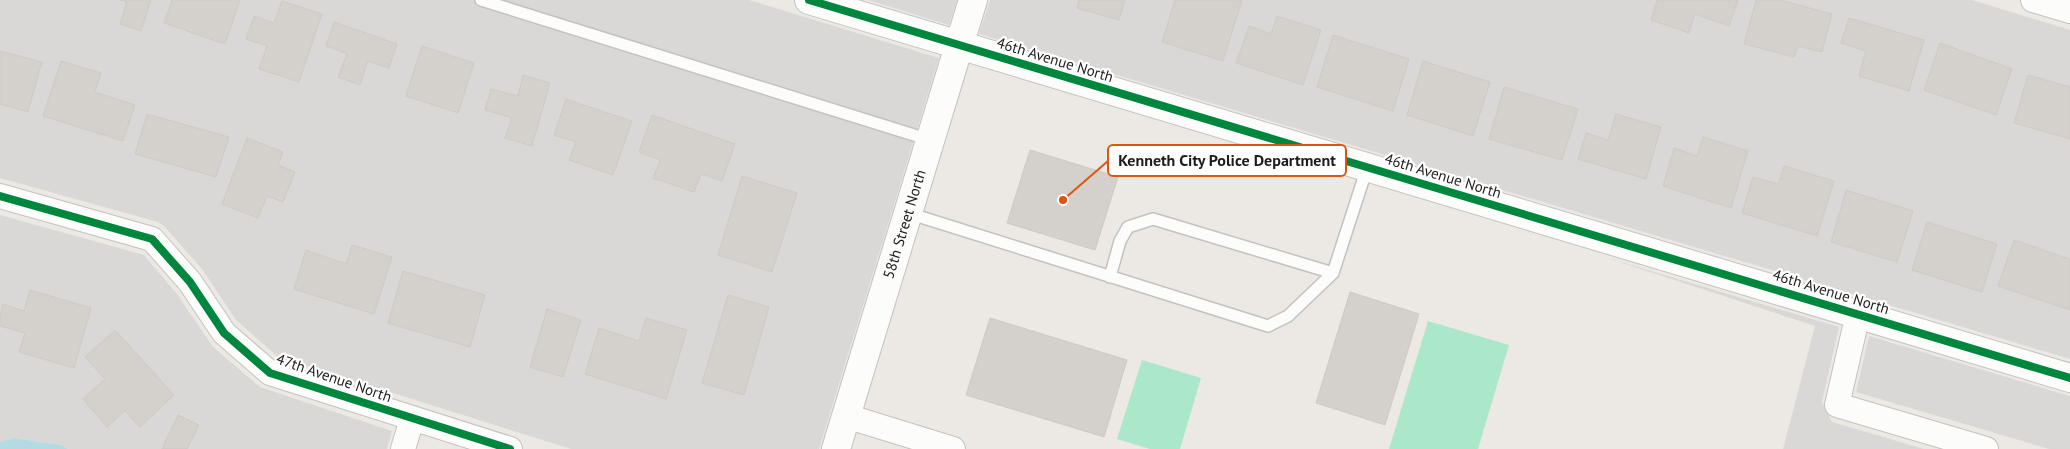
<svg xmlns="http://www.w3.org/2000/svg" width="2070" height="449" viewBox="0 0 2070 449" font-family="'PT Sans',sans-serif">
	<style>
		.residential { fill: #dad8d6 }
		.pitch { fill: #abe7c9 }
		.water { fill: #b4dbe2 }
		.building { fill: #d4d0cc; stroke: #cfc9c5 }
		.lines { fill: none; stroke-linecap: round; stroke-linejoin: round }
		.service-casing { stroke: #c4c2c0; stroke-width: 14 }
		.minor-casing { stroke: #c4c2c0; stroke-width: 26 }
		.tertiary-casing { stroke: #c4c2c0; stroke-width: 30 }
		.service { stroke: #fcfcfb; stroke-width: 11 }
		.minor { stroke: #fcfcfb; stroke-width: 24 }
		.tertiary { stroke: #fcfcfb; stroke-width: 28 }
		.cycleway-casing { stroke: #fff; stroke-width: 11 }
		.cycleway { stroke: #00873e; stroke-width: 8 }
		.labels { text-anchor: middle; stroke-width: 4.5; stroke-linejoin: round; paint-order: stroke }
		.street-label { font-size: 15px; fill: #1c1c1c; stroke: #fff }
		.leader { fill: none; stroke: #de560d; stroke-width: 2 }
		.callout-dot { fill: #de560d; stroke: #fff; stroke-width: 2 }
		.callout { fill: #fff; stroke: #de560d; stroke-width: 2 }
		.callout-label { font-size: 16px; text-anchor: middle; font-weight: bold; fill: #1c1c1c }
	</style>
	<rect width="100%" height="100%" fill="#ece8e4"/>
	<path class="residential" d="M0,0H749L939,58L819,449H571L278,357L236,320L202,269L164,226L158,222L0,178Z
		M868,0H957L949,25Z
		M990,0H1972L2070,30V359L979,34Z
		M0,215L144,255L177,294L213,347L260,387L392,431L387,449H68L61,445L14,438L0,442Z
		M1601,256L1839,327L1822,402L1832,422L1924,449H1783L1815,326Z
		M1869,336L2070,396V449H2049L1856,392Z"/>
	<path class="pitch" d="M1428,321L1509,345L1478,449H1389Z
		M1142,360L1201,378L1180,449H1150L1117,439Z"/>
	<path class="water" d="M14,438L61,445L68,449H0V442Z"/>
	<path class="building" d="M120,0H151L141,31L120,24L127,2Z
		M172,0H240L225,44L164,23Z
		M1079,0H1125L1119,20L1077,8Z
		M1175,0H1242L1223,61L1162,42Z
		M1657,0H1738L1729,26L1695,14L1689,33L1651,20Z
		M1756,0H1780L1832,14L1822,52L1798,46L1794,57L1744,44Z
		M282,1L322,14L299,82L259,69L267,46L246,39L254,16L274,23Z
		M1277,16L1321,30L1303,85L1236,63L1249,26L1271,34Z
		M1849,18L1924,40L1909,91L1859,76L1866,51L1841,43Z
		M334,22L397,44L389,68L368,61L360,85L338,77L347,54L326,46Z
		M1333,35L1409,59L1393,111L1317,87Z
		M1940,43L2012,69L1996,115L1924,90Z
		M422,46L474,63L458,113L406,96Z
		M0,51L42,62L28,112L0,104Z
		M61,61L101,73L95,92L135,105L123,141L43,116Z
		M1423,61L1490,82L1473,136L1407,115Z
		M523,75L550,83L532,146L505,138L512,118L485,110L491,89L518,96Z
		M2028,75L2070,87V139L2014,123Z
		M1504,87L1578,109L1562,160L1489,139Z
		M566,99L632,121L613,175L569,160L576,142L554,135Z
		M147,114L229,137L216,177L135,154Z
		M1616,114L1661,127L1646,179L1578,159L1586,133L1608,140Z
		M652,115L735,144L722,181L701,174L694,192L653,178L660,160L639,152Z
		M1703,137L1748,151L1731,208L1663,186L1674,148L1697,156Z
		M247,138L283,152L278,165L295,172L283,202L267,196L258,218L222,204Z
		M1030,150L1118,177L1095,250L1007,223Z
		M1784,166L1834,181L1817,236L1742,213L1753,177L1778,184Z
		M742,176L797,193L772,272L718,255Z
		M1846,190L1913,211L1897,262L1831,242Z
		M1927,222L1997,244L1982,292L1912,270Z
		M2014,240L2070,259V310L1998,286Z
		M352,245L392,257L374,314L294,289L306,250L346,264Z
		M403,271L485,295L470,347L388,323Z
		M30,290L91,308L74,368L19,352L25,333L0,326V316L3,304L24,311Z
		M1350,292L1419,314L1385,425L1316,403Z
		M728,295L769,307L744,395L702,383Z
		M547,309L581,320L563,377L530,367Z
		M646,318L687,330L666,399L585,374L599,328L639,341Z
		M990,318L1127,360L1104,437L966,395Z
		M115,330L174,395L140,427L125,411L107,427L83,399L105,379L85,357Z
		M178,415L199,425L187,449H162Z"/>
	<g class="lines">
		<defs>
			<path id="service" d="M481,0L930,140
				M908,213L1268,326L1288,316L1333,273L1367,168
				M1110,277L1120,241L1128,227L1153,219L1333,273"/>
			<path id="minor" d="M2033,0L2070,11
				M0,196L152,239L190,282L224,333L270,373L510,449
				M1858,314L1837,405L1986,449
				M846,416L953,449
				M403,449L412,419"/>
			<g id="tertiary">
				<path d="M809,0L2070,378"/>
				<path id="s1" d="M836,449L973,0"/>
			</g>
		</defs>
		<use href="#service" class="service-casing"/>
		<use href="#minor" class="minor-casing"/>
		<use href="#tertiary" class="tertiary-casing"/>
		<use href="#service" class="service"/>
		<use href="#minor" class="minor"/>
		<use href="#tertiary" class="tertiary"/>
		<defs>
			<path id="cycleway" d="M809,0L2070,378
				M0,196L152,239L190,282L224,333L270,373L510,449"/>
		</defs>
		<use href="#cycleway" class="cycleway-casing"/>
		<use href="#cycleway" class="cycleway"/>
	</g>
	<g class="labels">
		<g class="street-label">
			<text transform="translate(1055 60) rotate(17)" y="5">46th Avenue North</text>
			<text transform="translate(1443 176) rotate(17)" y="5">46th Avenue North</text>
			<text dy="5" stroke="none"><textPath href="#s1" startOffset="235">58th Street North</textPath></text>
			<text transform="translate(1831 292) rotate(17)" y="5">46th Avenue North</text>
			<text transform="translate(334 378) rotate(19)" y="5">47th Avenue North</text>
		</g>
	</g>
	<path class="leader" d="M1063 200L1108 161"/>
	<circle class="callout-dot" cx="1063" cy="200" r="5"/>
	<rect class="callout" x="1108" y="145" width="238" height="31" rx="5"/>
	<g class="callout-label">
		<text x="1227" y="166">Kenneth City Police Department</text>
	</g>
</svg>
